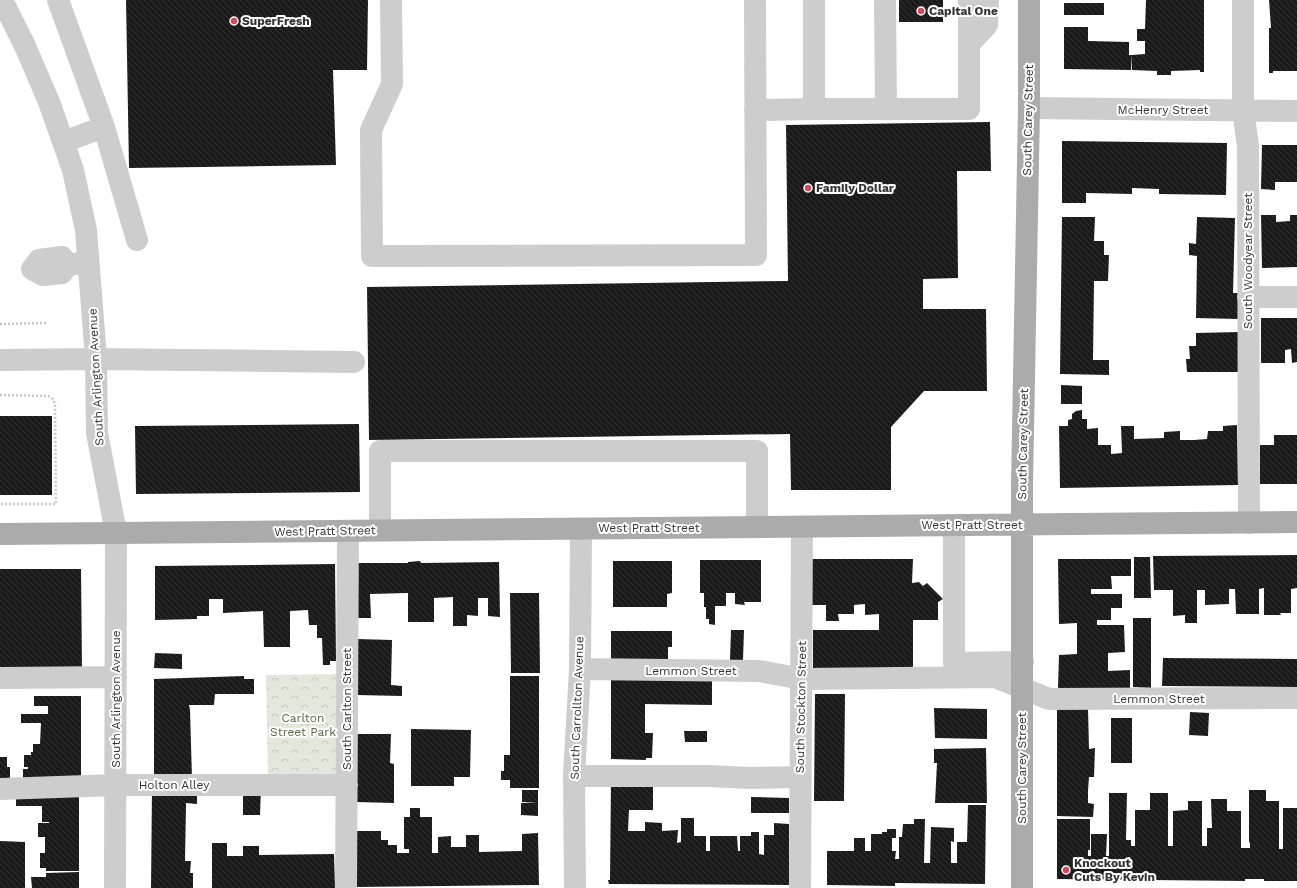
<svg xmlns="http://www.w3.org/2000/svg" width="1297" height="888" viewBox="0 0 1297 888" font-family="'Work Sans',sans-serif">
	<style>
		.park { fill: url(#park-crowns) }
		.building { fill: url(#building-back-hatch) }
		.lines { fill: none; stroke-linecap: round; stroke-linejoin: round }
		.path { stroke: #c7c7c7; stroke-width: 2.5; stroke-dasharray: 2 2; stroke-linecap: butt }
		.minor { stroke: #cdcdcd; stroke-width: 22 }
		.major { stroke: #ababab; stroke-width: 22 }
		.poi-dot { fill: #d14d54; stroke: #fff; stroke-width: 1.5 }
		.labels { text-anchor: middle; stroke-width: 4; stroke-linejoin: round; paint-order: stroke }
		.poi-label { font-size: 12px; font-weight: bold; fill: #333; stroke: #fff; text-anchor: start }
		.street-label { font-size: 12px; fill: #333; stroke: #fff }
		.park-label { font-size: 12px; fill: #556a45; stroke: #fff }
	</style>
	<defs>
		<pattern id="park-crowns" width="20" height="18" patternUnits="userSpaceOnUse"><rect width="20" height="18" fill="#e3e8dd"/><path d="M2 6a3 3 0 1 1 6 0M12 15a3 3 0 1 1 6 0" fill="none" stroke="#c3c7be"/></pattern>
		<pattern id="building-back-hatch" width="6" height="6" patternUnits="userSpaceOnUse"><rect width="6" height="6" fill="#1a1a1a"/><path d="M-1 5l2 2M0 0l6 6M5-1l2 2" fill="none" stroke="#333"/></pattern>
	</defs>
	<rect width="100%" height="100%" fill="#fff"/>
	<path class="park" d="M339,674L341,775L268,777L266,675Z"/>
	<path class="building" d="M126,0H368L367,70H333L336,165L129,168Z
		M899,0H943V22H899Z
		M1146,0H1204V72H1200V70L1171,71V75H1157V71L1132,70V55L1145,54V41H1137V29H1145Z
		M1269,0H1297V71H1273V73H1269V28H1271Z
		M1064,3H1104V15H1064Z
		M1064,27H1088V41L1129,42V55H1132L1131,70L1064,69Z
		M990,122L991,171H957L958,278L923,279V309H986L987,391H924L891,427V490H791L790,434L369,440L367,287L788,281L786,125Z
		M1062,141L1227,143L1226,195L1159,194V189L1132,188V194L1086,193V203H1062Z
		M1262,145H1297V182H1275V190L1261,189Z
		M1261,215H1276V222L1290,221V215H1297V267L1262,268Z
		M1062,217H1095L1094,241H1104V255H1109L1108,281H1094L1093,360H1109V375L1060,374Z
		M1197,217L1235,218L1233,293H1239L1238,319L1196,318L1197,256L1189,255V243L1196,244Z
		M1261,318H1297V362L1292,363L1291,349L1285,350V363H1261Z
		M1239,332L1238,372H1187L1186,359H1190L1189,346H1196V333Z
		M1061,385L1082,386V404H1061Z
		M1082,410V419H1087V429L1098,428V445H1111V454L1122,453L1121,426H1134V439L1164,438V432L1180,431V440H1194L1207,439L1208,431H1223V426L1237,425L1238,485L1060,488L1059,426H1068V420L1072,419V414L1076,411Z
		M0,416H52V495H0Z
		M359,424L360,492L136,494L135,426Z
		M1274,435H1297V484H1260V445H1274Z
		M1297,555V588L1291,589V613H1280L1281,615H1264V588L1259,589V614H1236L1235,589H1229V604L1205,605V590H1197V623H1185V615L1173,616V590H1154L1153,556Z
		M1134,557H1150L1151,598H1134Z
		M810,559H913L912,583L919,582L923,586L927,583L943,599L938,602V620H913V670L813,669V630H879V614L865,615V604L854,605V614H838L839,621H826V605H810Z
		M1058,559H1131V576H1111L1112,589H1091V594H1122V608H1111V620H1097V625H1124L1125,652L1108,653V671L1130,670V688H1058L1059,655L1077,654V623L1059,624Z
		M700,560H761V602H744L745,605L735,604V593H726V606H715V625L709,624V619H706V607H704V593H700Z
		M420,561L421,563L499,562L500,617L488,616V598H478V616L467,615V626H453V597L434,598V622H408V593L370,594L371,618H357L356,563H408V562Z
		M613,561H672V593L667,594V607H613Z
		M335,564L336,661H330V665H323L322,638H317V625H309L308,610L290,611V647H264L263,611L223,613V599H209V616H197V619L155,620V566Z
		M0,569H81L82,670H0Z
		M510,593H539L540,673H511Z
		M1133,618H1151V688L1133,687Z
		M731,630H744L743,660H730Z
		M611,631H672V647H668V661H611Z
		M357,639L392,640L391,685L402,686V696L357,695Z
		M155,653L182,654V669L154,668Z
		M1163,658L1297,659V687L1162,686Z
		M611,674H712V705L645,704V733H653L652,758H646V760L611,759Z
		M244,676V679H254V694H215L214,705H189L190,710L192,778H154V679Z
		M510,676H539V788H510V780H501V771H504V755H510Z
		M815,694H845L844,801H814Z
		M34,696H81V782L23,779V769H28V767H24V755H31V752H33V744H40L41,723H21V714H48V706H34Z
		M934,708L987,709V739L935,738Z
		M1057,709H1088L1089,749L1095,748L1094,777H1089L1088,791V803L1094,804L1093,817L1057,816Z
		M1190,712L1209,713L1208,736L1189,735Z
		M1111,718H1132V763H1111Z
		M411,729L471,730L470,777H454V786H411Z
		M684,731H707V742H685Z
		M356,734H391L390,763L394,764V803L356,802Z
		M986,748L987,803H935L937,763H934V749Z
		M0,757H7V767H10V782H0Z
		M611,782H653V810H629L628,831H645V822L662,823V831L678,830L677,843L681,842V818H694V836H706V851H710V836H737L738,851H740V836H751V832H759V854L764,855V835H774V823L789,824V885L609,884L608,880H610Z
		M243,787L261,788L260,815H243Z
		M152,789L197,792V804L186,803V805L185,861H191L190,873H193V888H151Z
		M16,790H79V871H46V868H40V853H45V837H38V823H49V822H42V806H16Z
		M522,790H538V803L522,802Z
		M1249,790H1266V801H1279V849H1283V808H1297V881H1264V879H1245V881L1057,879V819H1090V850H1088V856H1091V834H1107L1106,856H1109V793H1127L1126,840H1131V846H1135V810H1150V793H1168V846H1173V811L1188,810V801H1202V846H1207V828H1212L1211,799H1227V811H1241V848H1250V842L1249,843Z
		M751,797L789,798V813H751Z
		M521,803H538V816L521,815Z
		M968,805H986L985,884L895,883V886L827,885V851H854V838H865V851H871V834H882V832H887V829H896V838H892V851H896L895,859H899V837H902L903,824H914V819H925L924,863H930L931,827L954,828V842L951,841V863H957V842H967Z
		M410,808H420V817H432V853H438V837L451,836V847H466V835H479V852L522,851V834L538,833L539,885L356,887V831H381V840H388V845H397V853H409V849H404V817H410Z
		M0,841L25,842V888H0Z
		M212,843H227V856H243V846H259V855L334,854L335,888H212Z
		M79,872V888H32L31,877H46V873Z"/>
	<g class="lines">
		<path class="path" d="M0,324L48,323
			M0,395L48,396L53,399L55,404L56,504H0"/>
		<path class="minor" d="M2,0L25,46L49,102L73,170L86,230L96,358L97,433L116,533L115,888
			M58,0L104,127L63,142
			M391,0L392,84L371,130L372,256L756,255L755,0
			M814,0V109H969V0
			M885,0L886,109
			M1243,0V110L1248,146L1249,523
			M969,44L987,25L988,0
			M1029,108L1297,111
			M755,110L814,109
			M104,127L137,240
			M68,265L62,257L39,260L32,269L43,275L62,273L68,265L88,262
			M1248,297H1297
			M0,360L96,359L354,362
			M954,525V663L1023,662
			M380,530V451H757V527
			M580,669L759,671L802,679L995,677L1049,699L1297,698
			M0,678L116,677
			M574,776H708L750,778L800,777
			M0,789L115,785H347
			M346,888L348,531
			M575,888L574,776L580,669L581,529
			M800,888L802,527"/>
		<path class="major" d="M0,534L1297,522
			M1022,888V485L1029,108V0"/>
	</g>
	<g class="poi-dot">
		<circle cx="921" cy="11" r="4"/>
		<circle cx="234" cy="21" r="4"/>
		<circle cx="808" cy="188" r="4"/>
		<circle cx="1066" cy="870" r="4"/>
	</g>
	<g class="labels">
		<g class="poi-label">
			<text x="929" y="15">Capital One</text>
			<text x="242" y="25">SuperFresh</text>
			<text x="816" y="192">Family Dollar</text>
			<text x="1074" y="867">Knockout<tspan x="1074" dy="14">Cuts By Kevin</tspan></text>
		</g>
		<g class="street-label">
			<text x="1163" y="114">McHenry Street</text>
			<text transform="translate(1028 120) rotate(-89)" y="4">South Carey Street</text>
			<text transform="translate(1248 261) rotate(-90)" y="4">South Woodyear Street</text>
			<text transform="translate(96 377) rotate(-93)" y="4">South Arlington Avenue</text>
			<text transform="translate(1023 444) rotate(-89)" y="4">South Carey Street</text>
			<text x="972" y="529">West Pratt Street</text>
			<text x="649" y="532">West Pratt Street</text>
			<text transform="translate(325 531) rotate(-1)" y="4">West Pratt Street</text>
			<text x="691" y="675">Lemmon Street</text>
			<text transform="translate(116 699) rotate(-90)" y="4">South Arlington Avenue</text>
			<text x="1159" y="703">Lemmon Street</text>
			<text transform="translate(801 707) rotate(-89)" y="4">South Stockton Street</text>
			<text transform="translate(577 708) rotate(-88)" y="4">South Carrollton Avenue</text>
			<text transform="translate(347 709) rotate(-90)" y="4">South Carlton Street</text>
			<text transform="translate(1022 768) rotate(-90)" y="4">South Carey Street</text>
			<text x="174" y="789">Holton Alley</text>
		</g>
		<g class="park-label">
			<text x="303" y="722">Carlton<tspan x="303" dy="14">Street Park</tspan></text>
		</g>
	</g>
</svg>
